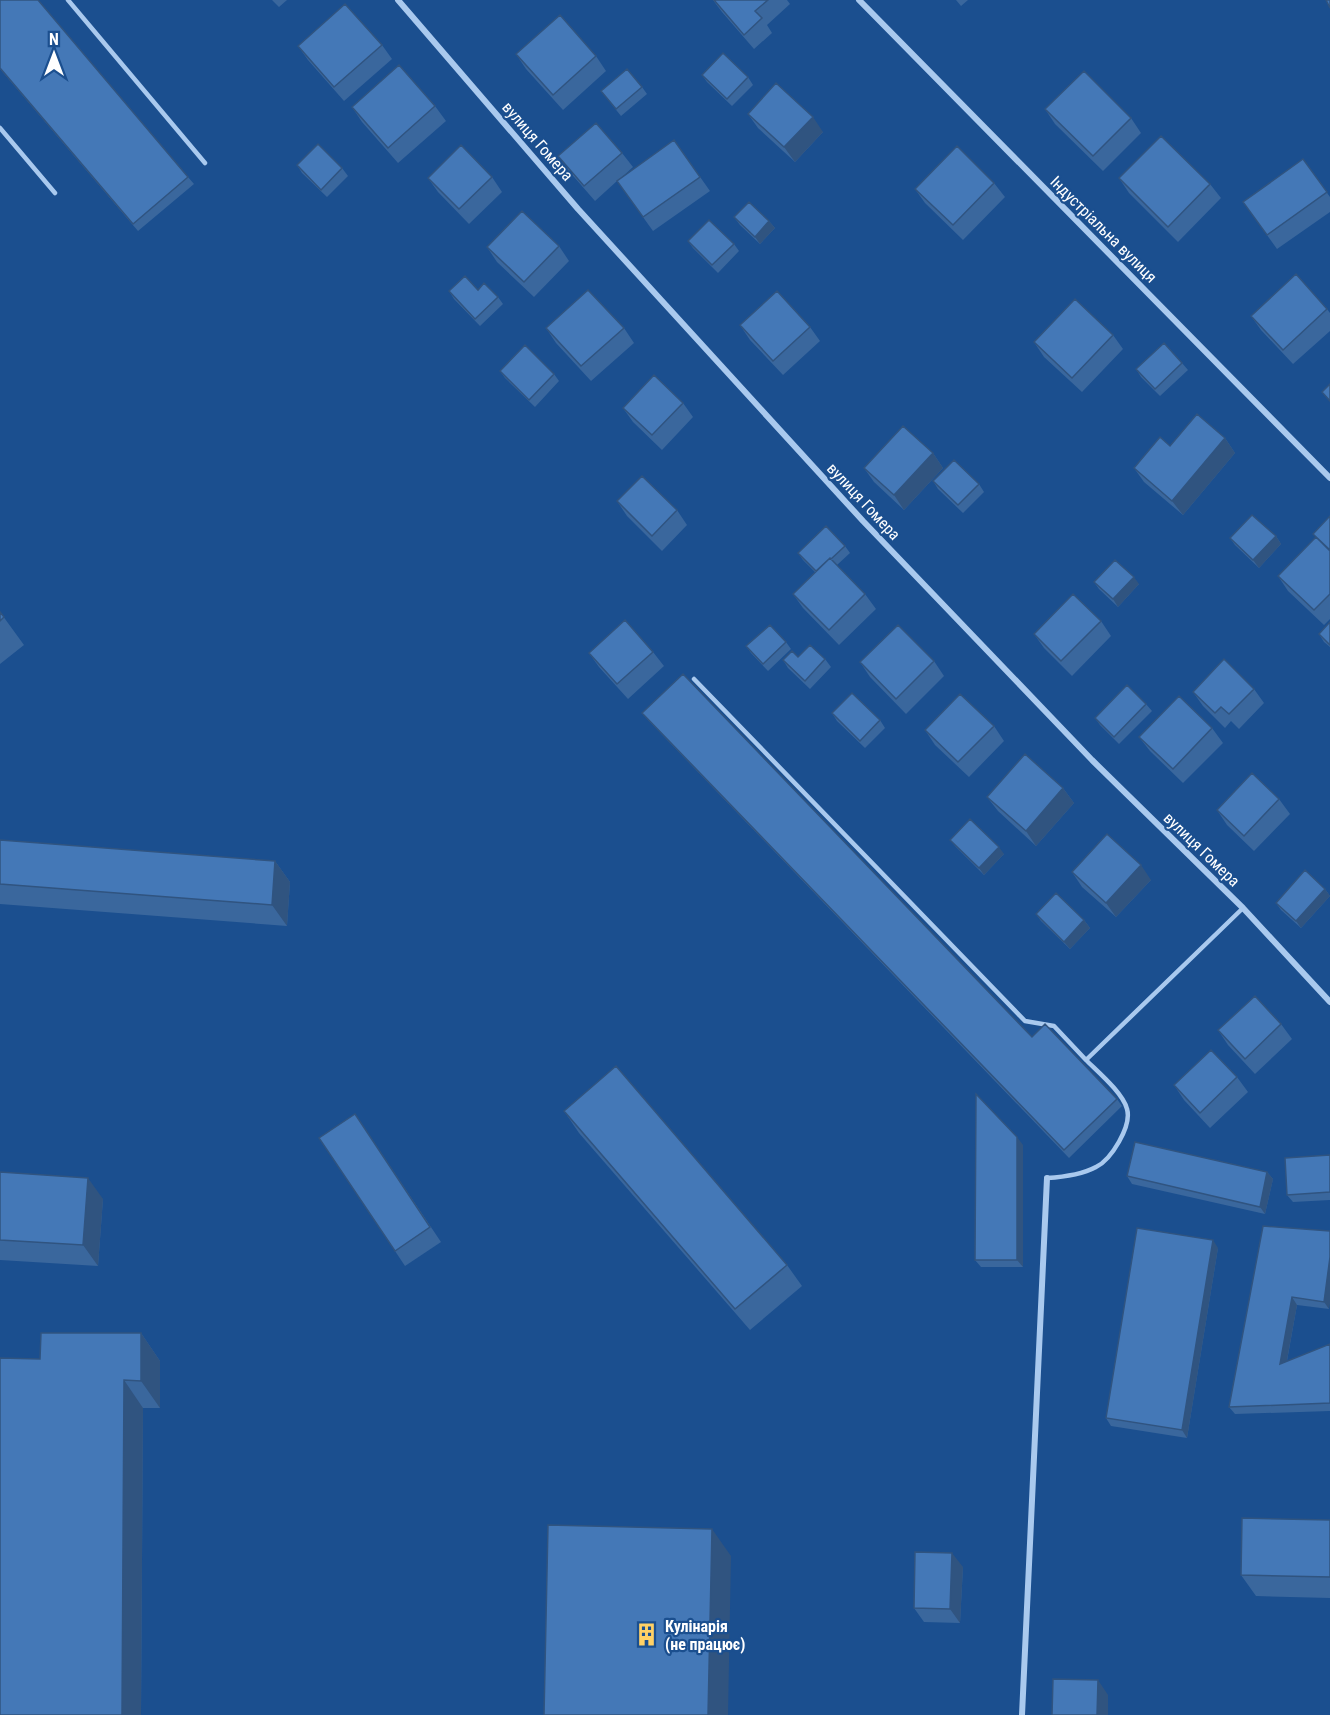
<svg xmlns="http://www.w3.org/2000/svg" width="1330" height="1715" viewBox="0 0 1330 1715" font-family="'Roboto Condensed',sans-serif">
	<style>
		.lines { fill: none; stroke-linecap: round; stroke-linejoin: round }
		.lane { stroke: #a9c9ee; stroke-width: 4.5 }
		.street { stroke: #a9c9ee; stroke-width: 6 }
		.wall { fill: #3a679d }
		.shaded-wall { fill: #305480 }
		.building { fill: #4478b7; stroke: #305480; stroke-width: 1.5 }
		.labels { text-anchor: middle; stroke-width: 4.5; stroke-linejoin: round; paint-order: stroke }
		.street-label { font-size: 16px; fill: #fff; stroke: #1b4f8f }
		.poi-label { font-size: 16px; font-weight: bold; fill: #fff; stroke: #1b4f8f; text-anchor: start }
	</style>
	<rect width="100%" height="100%" fill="#1b4f8f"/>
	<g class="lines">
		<path class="lane" d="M68,0L205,163
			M0,128L55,193
			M694,679L1025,1021L1054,1026L1086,1060L1243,908
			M1047,1178C1064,1177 1081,1175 1096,1167C1111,1160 1132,1126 1127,1109C1123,1093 1098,1072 1086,1060"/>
		<path class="street" d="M398,0L578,209L863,521L1092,760L1243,908L1330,1002
			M859,0L1330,478
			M1022,1715L1047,1178"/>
	</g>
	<path class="wall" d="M0,0L188,177L194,184L138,231L0,69Z
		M272,0H287L279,7Z
		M713,0H787L790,4L767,25L772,33L754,49L722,12Z
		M956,0H968L961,6Z
		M382,45L392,59L344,101L308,60L298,46Z
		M516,54L596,56L606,71L563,110L526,69Z
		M702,75L748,77L753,85L732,106L707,82Z
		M642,87L647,94L621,116L601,91Z
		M435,106L446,121L398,163L362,122L352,107Z
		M1045,109L1131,118L1141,133L1103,171L1055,124Z
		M748,114L823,132L795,162L758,128Z
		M674,140L710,191L653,231L617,181L595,201L568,170L558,156L622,153L633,167L619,180Z
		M1303,159L1330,197V212L1277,249L1243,202Z
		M297,165L342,168L348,176L327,197L302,173Z
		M492,177L502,192L469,224L438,192L428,178Z
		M1119,178L1210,184L1221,198L1178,242L1129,193Z
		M994,183L1005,197L963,240L925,203L915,189Z
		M734,217L769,221L775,228L760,244L740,225Z
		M688,241L734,244L739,251L718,273L693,248Z
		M559,246L569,261L534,297L497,262L487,247Z
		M449,291L498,297L503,304L480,326L454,299Z
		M1327,309L1330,313V331L1293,364L1261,330L1251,316Z
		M740,325L810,327L820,341L783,375L750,340Z
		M546,328H624L634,343L591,381L556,343Z
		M1113,335L1123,349L1082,392L1044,357L1034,342Z
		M1182,363L1188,370L1160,396L1141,377L1136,369Z
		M500,371L554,374L559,381L535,407L505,378Z
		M683,403L693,417L662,450L633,422L623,408Z
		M1225,438L1235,453L1183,515L1144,482L1134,468L1170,446Z
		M933,453L943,468L904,510L874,482L864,468Z
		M933,481L979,484L984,492L963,513L938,489Z
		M617,501L677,510L687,525L662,551L627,516Z
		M1330,516V619L1324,625L1288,591L1278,576L1316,537L1313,534Z
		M1276,536L1281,544L1259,568L1235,545L1230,538Z
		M845,546L850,553L837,565L865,594L876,609L839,645L803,608L793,594L815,572L803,560L798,553Z
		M1094,582L1139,584L1118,607L1099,589Z
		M0,612L24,645L0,664Z
		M1101,621L1111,636L1072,676L1044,648L1034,634Z
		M1330,622V647L1324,642L1319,634Z
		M786,642L791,649L768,671L751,653L746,646Z
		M653,652L664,666L628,699L599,667L589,653Z
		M825,659L831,667L810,689L788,668L783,660Z
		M934,661L944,676L906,714L870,677L860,662Z
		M1254,689L1264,703L1239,729L1231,721L1225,728L1203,706L1193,692Z
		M1146,704L1152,711L1119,744L1100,725L1095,718Z
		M642,713L1032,1037L1117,1099L1122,1106L1069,1158L648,720Z
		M832,713L880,720L885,728L865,748L837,721Z
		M994,726L1004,741L969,777L935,745L925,730Z
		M1212,728L1223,743L1183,783L1150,751L1139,737Z
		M1063,788L1074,803L1036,846L998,811L987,797Z
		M1279,799L1290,814L1254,851L1227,825L1217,810Z
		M0,840L275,861L290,882L287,926L0,904Z
		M950,840L1004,854L984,875L956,847Z
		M1072,872L1151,880L1116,917L1082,887Z
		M1325,889L1330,896L1301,928L1281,910L1276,903Z
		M1036,914L1084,920L1090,928L1070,949L1041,921Z
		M1281,1024L1292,1039L1255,1074L1228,1045L1218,1030Z
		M1237,1077L1248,1092L1210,1128L1184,1100L1174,1085Z
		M564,1111L787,1265L802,1286L750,1330L579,1133Z
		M355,1114L441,1242L405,1266L395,1251Z
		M1023,1145V1267H981L975,1260Z
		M1330,1155V1200L1293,1202L1287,1195Z
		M0,1172L103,1199L98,1266L0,1260Z
		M1267,1172L1273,1179L1265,1214L1132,1184L1127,1176Z
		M1330,1231L1329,1309L1297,1305L1287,1361L1330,1344V1411L1235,1414L1229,1407Z
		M1218,1248L1187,1438L1111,1426L1106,1418Z
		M141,1333L160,1361V1408H143L141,1715H0L40,1359Z
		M1330,1520V1598L1256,1596L1241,1575Z
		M963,1567L960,1623L924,1622L914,1608Z"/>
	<path class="shaded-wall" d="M813,117L823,132L795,162L784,147Z
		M769,221L775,228L760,244L755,237Z
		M1225,438L1235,453L1183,515L1172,501Z
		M933,453L943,468L904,510L894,495Z
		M1276,536L1281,544L1259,568L1253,560Z
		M1134,577L1139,584L1118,607L1113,599Z
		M1063,788L1074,803L1036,846L1026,831Z
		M999,847L1004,854L984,875L979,868Z
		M275,861L290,882L287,926L272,905Z
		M1141,865L1151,880L1116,917L1106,903Z
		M1325,889L1330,896L1301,928L1296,921Z
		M1084,920L1090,928L1070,949L1064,942Z
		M1017,1137L1023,1145V1267L1017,1260Z
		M1267,1172L1273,1179L1265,1214L1260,1207Z
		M88,1178L103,1199L98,1266L83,1245Z
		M1213,1240L1218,1248L1187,1438L1182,1430Z
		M1330,1257V1304L1329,1309L1324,1302Z
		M1292,1297L1297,1305L1285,1371L1280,1364Z
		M141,1333L160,1361V1408L141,1381Z
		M124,1380L143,1408L141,1715H122Z
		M712,1529L731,1556L728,1715H708Z
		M952,1553L963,1567L960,1623L950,1609Z
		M1098,1680L1108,1695V1715H1097Z"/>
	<path class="building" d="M0,0H38L188,177L133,224L0,68Z
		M714,0H768L755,11L762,18L744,35Z
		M1326,0H1330V8Z
		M345,4L382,45L334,87L298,46Z
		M560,15L596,56L553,95L516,54Z
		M723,53L748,77L727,99L702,75Z
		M399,65L435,106L388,148L352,107Z
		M627,69L642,87L616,109L601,91Z
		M1084,71L1131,118L1093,156L1045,109Z
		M776,83L813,117L784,147L748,114Z
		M596,123L622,153L584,186L558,156Z
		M1161,136L1210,184L1168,227L1119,178Z
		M674,140L700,177L643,217L617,181Z
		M318,144L342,168L321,190L297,165Z
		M461,145L492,177L459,209L428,178Z
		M957,146L994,183L953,225L915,189Z
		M1303,159L1327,192L1267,235L1243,202Z
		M749,202L769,221L755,237L734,217Z
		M522,211L559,246L524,282L487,247Z
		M709,220L734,244L712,265L688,241Z
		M1296,274L1327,309L1283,350L1251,316Z
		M465,276L478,290L484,283L498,297L475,319L449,291Z
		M588,290L624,328L581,366L546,328Z
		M777,291L810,327L773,361L740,325Z
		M1075,299L1113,335L1072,378L1034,342Z
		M1164,343L1182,363L1155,389L1136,369Z
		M525,345L554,374L529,400L500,371Z
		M654,375L683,403L652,435L623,408Z
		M1330,384V401L1322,392Z
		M1197,414L1225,438L1172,501L1134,468L1160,437L1170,446Z
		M903,426L933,453L894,495L864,468Z
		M954,460L979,484L958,505L933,481Z
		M642,476L677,510L652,536L617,501Z
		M1252,515L1276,536L1253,560L1230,538Z
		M1330,516V550L1313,534Z
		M826,526L845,546L831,559L830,558L816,571L798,553Z
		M1316,537L1330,551V594L1314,610L1278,576Z
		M830,558L865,594L829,630L793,594Z
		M1115,560L1134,577L1113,599L1094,582Z
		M1073,594L1101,621L1061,661L1034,634Z
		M0,612L4,617L0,621Z
		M625,620L653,652L617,684L589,653Z
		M1330,622V645L1319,634Z
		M770,625L786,642L763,664L746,646Z
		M898,625L934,661L896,699L860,662Z
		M810,645L825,659L805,681L783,660L792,651L798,657Z
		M1224,659L1254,689L1229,714L1221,707L1215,713L1193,692Z
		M683,674L1032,1037L1045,1024L1117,1099L1064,1150L642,713Z
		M1127,685L1146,704L1114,737L1095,718Z
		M852,693L880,720L860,741L832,713Z
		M960,694L994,726L958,762L925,730Z
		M1179,696L1212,728L1173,769L1139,737Z
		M1025,754L1063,788L1026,831L987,797Z
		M1252,773L1279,799L1244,836L1217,810Z
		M970,819L999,847L979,868L950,840Z
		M1107,834L1141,865L1106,903L1072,872Z
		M0,840L275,861L272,905L0,884Z
		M1305,870L1325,889L1296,921L1276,903Z
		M1056,893L1084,920L1064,942L1036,914Z
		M1255,996L1281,1024L1245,1059L1218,1030Z
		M1211,1050L1237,1077L1200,1113L1174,1085Z
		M616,1066L787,1265L735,1309L564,1111Z
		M976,1094L1017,1137V1260H975Z
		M355,1114L430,1227L395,1251L319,1138Z
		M1135,1142L1267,1172L1260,1207L1127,1176Z
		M1330,1155V1192L1287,1195L1285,1158Z
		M0,1172L88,1178L83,1245L0,1240Z
		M1263,1226L1330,1231V1257L1324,1302L1292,1297L1280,1364L1330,1344V1403L1229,1407Z
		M1137,1228L1213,1240L1182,1430L1106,1418Z
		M41,1333H141V1381L124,1380L122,1715H0V1358L40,1359Z
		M1242,1518L1330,1520V1577L1241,1575Z
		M548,1525L712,1529L708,1715H544Z
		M915,1552L952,1553L950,1609L914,1608Z
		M1053,1679L1098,1680L1097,1715H1052Z"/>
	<defs>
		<symbol id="building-bare" viewBox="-9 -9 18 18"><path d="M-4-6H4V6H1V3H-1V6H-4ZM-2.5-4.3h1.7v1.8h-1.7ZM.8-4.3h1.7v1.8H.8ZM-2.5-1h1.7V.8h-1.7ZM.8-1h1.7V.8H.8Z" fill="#ffd166" stroke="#1b4f8f" stroke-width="2.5" paint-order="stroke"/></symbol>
	</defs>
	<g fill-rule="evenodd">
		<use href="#building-bare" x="630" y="1618" width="33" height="33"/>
	</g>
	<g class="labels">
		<g class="street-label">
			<text transform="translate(538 141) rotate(49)" y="6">вулиця Гомера</text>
			<text transform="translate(1104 229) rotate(45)" y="6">Індустріальна вулиця</text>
			<text transform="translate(864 501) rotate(47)" y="6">вулиця Гомера</text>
			<text transform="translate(1202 849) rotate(44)" y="6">вулиця Гомера</text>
		</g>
		<g class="poi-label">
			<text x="665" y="1632">Кулінарія<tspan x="665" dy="18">(не працює)</tspan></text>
		</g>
	</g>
	<g transform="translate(54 54)" stroke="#1b4f8f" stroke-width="4.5" paint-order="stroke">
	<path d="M0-4.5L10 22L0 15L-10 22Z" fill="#ffffff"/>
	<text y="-9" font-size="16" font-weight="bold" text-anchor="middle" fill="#ffffff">N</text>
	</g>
</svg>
